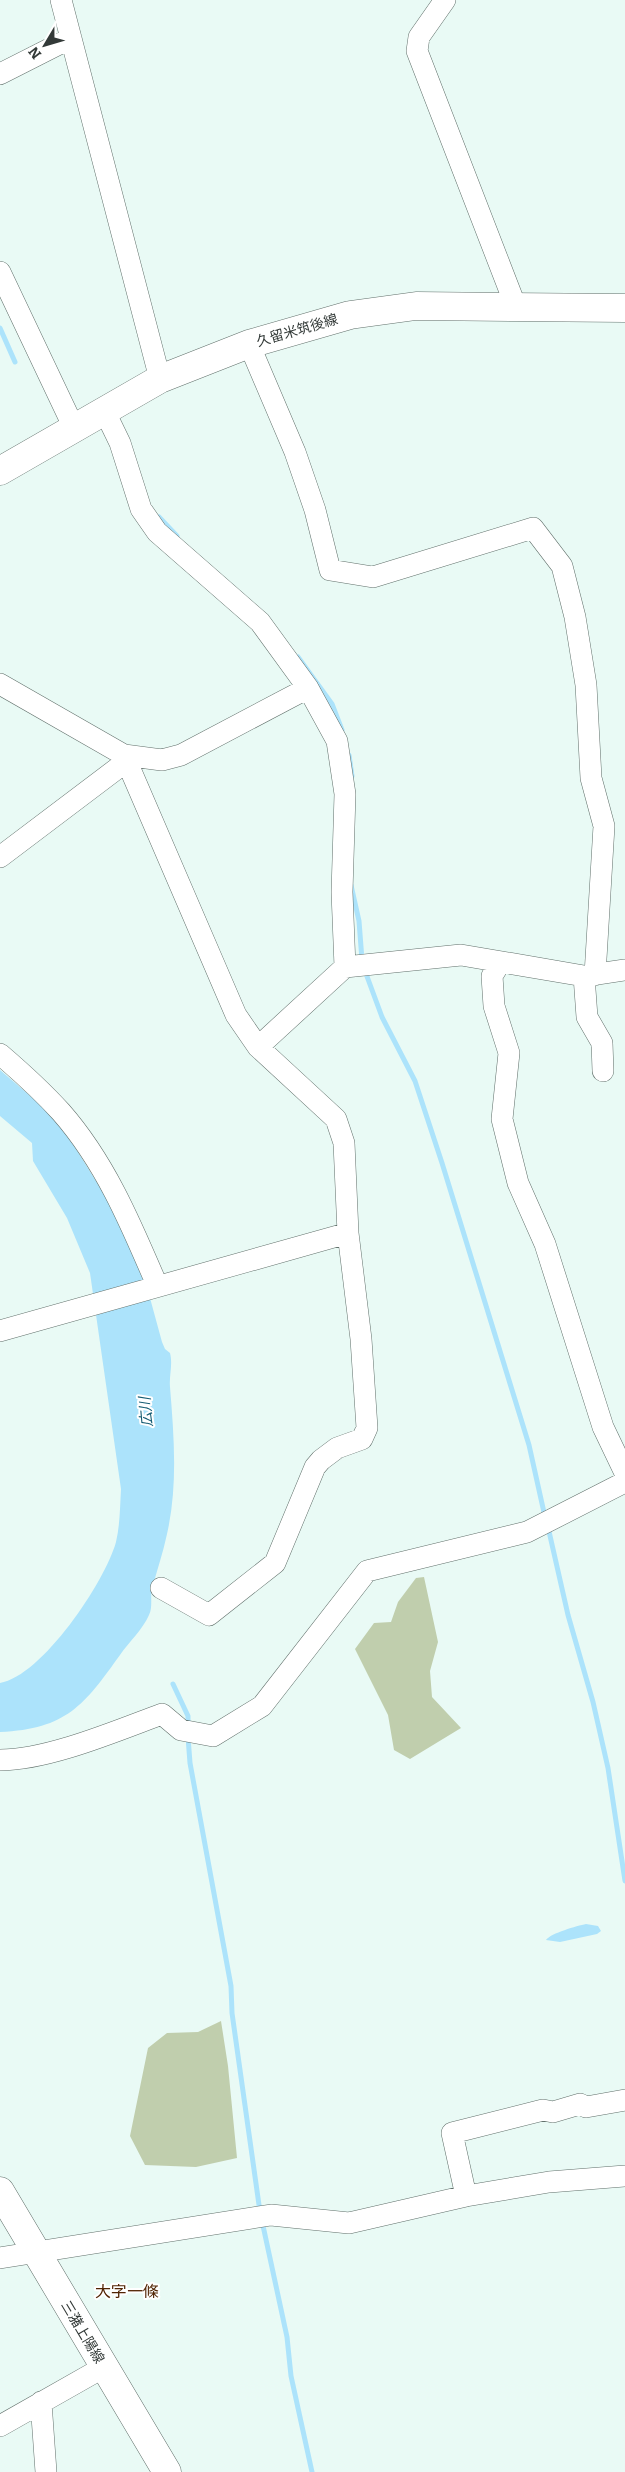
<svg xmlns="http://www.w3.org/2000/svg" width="625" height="2472" viewBox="0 0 625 2472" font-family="Bitter,'Noto Sans JP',serif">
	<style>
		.green { fill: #c0cead }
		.water { fill: #ace3fb }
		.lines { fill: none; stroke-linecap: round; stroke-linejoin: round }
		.stream { stroke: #ace3fb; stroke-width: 5 }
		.minor-casing { stroke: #61706b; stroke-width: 22 }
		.major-casing { stroke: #61706b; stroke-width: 29 }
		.minor { stroke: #fff; stroke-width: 21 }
		.major { stroke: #fff; stroke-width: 28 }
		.labels { text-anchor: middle; stroke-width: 4; stroke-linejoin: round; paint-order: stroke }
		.street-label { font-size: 14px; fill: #333a38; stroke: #fff }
		.water-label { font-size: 15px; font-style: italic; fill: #115970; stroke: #fff }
		.quarter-label { font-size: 16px; fill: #522404; stroke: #fff }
	</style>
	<rect width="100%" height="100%" fill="#e9faf5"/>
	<path class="green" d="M424,1577L438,1642L430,1671L432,1697L461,1728L410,1759L394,1750L388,1715L355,1649L374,1623L391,1622L398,1602L416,1578Z
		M221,2021L228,2066L237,2158L196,2167L145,2165L130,2136L148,2048L167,2033L198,2032Z"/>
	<path class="water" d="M0,1070L42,1106L68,1136L109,1202L128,1240L150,1298L162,1342L165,1349L170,1353C173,1365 169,1375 170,1387C174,1436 178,1486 167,1534C163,1553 157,1570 152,1589C150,1597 153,1607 149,1615C143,1629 129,1642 120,1655C84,1705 67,1729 0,1732V1683C42,1676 105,1582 116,1542C120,1525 120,1507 121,1489L90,1273L67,1218L33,1161L32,1143L0,1116Z
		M586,1924L598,1926L601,1931L597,1934L560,1942L546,1940C551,1933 577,1926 586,1924Z"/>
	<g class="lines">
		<path class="stream" d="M0,328L15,362
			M159,517L177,536
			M298,657L332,704L342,730
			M349,755L352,776
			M351,885L359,921L362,960
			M365,971L382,1017L415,1081L442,1163L529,1445L545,1517
			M548,1527L568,1615L593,1702L608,1768L625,1881
			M173,1684L188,1716V1726
			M188,1737L190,1763L231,1986L232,2013L260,2212
			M262,2221L287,2337L291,2376L312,2472"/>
		<defs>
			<path id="minor" d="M61,0L160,379
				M445,0L419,37L417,51L516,307
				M0,74L71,38
				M0,272L74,428
				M249,344L295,452L315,510L330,570L373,577L533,528L562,566L575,617L586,685L591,778L604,826L595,975
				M104,410L120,443L141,509L157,532L260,622L308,688L337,741L345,794L342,892L345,967
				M0,684L124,755L162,760L181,755L308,688
				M124,755L236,1015L258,1047L336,1119L344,1143L348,1233L361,1339L367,1428L362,1439L337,1448L321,1460L315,1467L275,1563L209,1615L161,1588
				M0,857L127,761
				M500,963L492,976L494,1006L509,1053L502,1119L518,1183L545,1244L603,1427L625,1473
				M584,976L587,1017L602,1043L603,1071
				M258,1047L345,967L461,955L584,976L625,970
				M0,1054C21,1072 42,1091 61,1112C105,1162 131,1224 157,1285
				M0,1331L348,1233
				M0,1760C48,1760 116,1731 162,1714L181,1730L213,1736L262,1706L367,1571L527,1532L625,1482
				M466,2196L452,2133L543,2110L553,2112L580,2104L586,2107L625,2100
				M0,2258L271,2215L349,2223L466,2196L549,2182L625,2176
				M41,2402L46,2472
				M0,2426L104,2367"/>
			<path id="major" d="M0,471L160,379L249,344L350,315L416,306L625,308
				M0,2191L167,2472"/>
		</defs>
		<use href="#minor" class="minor-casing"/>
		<use href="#major" class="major-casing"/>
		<use href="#minor" class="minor"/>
		<use href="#major" class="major"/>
	</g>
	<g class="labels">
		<g class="street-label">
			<text transform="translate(297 330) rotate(-16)" y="5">久留米筑後線</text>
			<text transform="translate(83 2332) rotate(59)" y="5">三潴上陽線</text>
		</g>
		<g class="water-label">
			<text transform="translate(146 1412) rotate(-95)" y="5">広川</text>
		</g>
		<g class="quarter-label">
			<text x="127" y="2297">大字一條</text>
		</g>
	</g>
	<g transform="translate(45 45) rotate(232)" stroke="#ffffff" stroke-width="4" paint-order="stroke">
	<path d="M0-4L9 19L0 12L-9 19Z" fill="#333a38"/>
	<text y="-8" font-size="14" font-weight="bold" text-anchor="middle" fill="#333a38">N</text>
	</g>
</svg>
